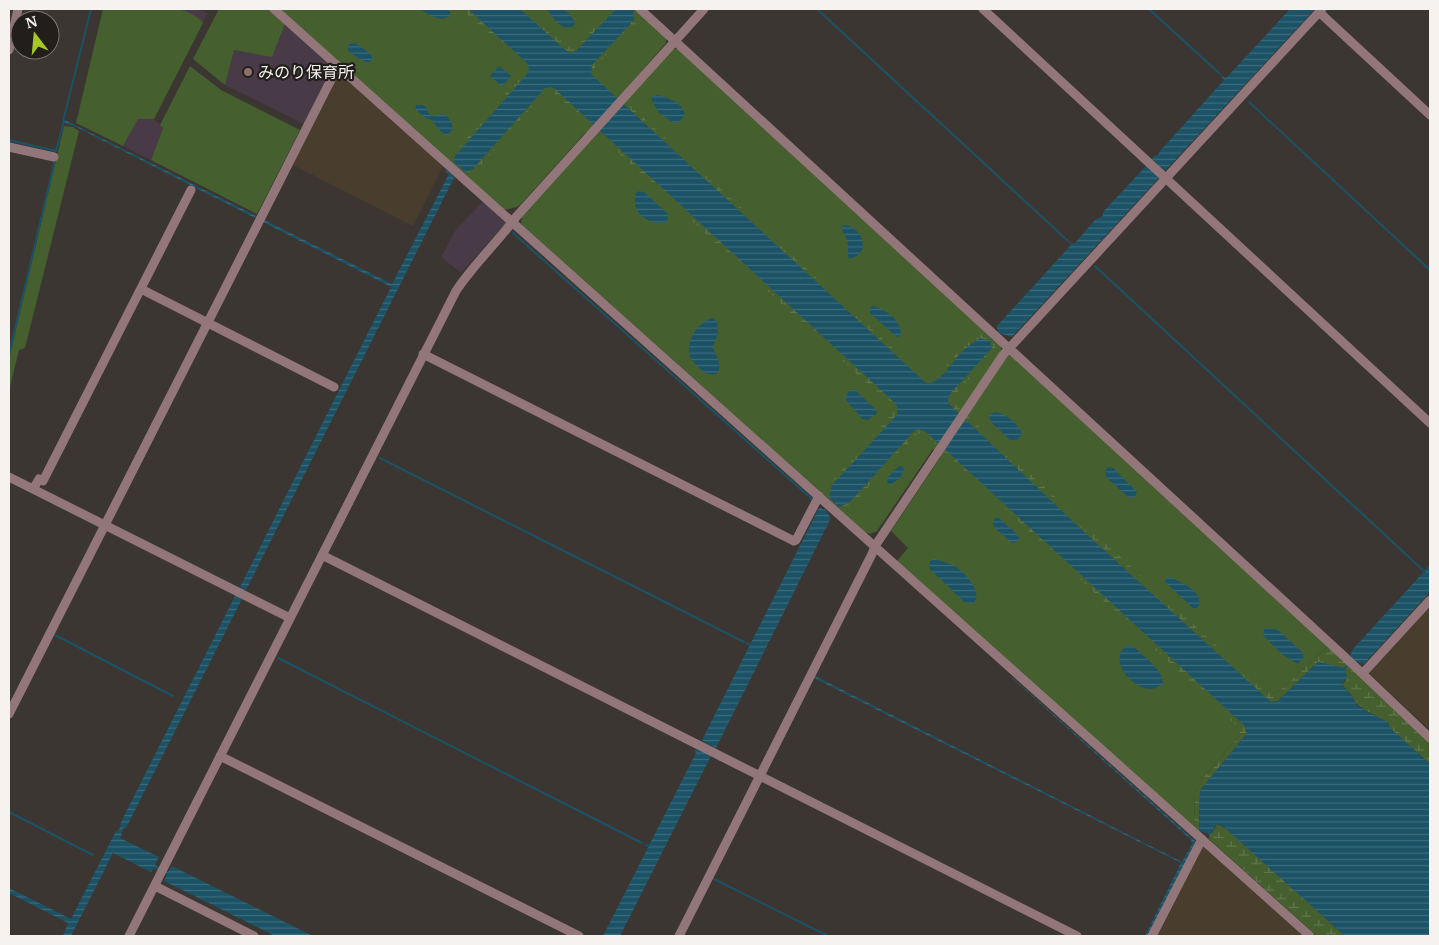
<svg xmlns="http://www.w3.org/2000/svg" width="1439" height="945" viewBox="0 0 1439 945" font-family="Merriweather,'Noto Sans JP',serif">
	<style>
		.commercial { fill: #493a47 }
		.industrial { fill: #493d2e }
		.green { fill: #455f2e }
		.wetland { fill: url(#wetland-marsh) }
		.water { fill: url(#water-rules) }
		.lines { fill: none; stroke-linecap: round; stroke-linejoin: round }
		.stream { stroke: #1b5266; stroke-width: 2 }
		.minor { stroke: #93767a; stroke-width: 9 }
		.education-dot { fill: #8d6e63; stroke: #211e1c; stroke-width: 2 }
		.labels { text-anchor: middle; stroke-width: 4.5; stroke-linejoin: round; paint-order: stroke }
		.poi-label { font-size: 16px; fill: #f6f2ef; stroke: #211e1c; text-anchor: start }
	</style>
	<defs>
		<pattern id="wetland-marsh" width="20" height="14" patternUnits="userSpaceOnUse" patternTransform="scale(1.25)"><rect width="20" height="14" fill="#455f2e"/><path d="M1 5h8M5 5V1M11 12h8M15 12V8" fill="none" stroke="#60764d"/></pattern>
		<pattern id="water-rules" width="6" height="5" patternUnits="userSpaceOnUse" patternTransform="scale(1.25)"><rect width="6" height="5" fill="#1b5266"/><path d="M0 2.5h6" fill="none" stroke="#3d6b7c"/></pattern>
	</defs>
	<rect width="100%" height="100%" fill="#3c3632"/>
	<path class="commercial" d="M172,9H196L208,13L203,23L201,20L193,16L190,13Z
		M285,24L333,67L304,124L225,85L234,50Z
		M138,119H154L163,127L151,160L123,146Z
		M483,201L506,223L461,273L441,257L455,231Z"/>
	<path class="industrial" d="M341,75L443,166L413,226L291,164L336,76Z
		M1430,604V730L1367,671Z
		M1205,846L1306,936H1155L1201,847Z"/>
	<path class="green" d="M103,9C124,9 170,5 188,12C193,14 197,18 201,20L203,23L154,119H138L123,146L76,123Z
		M219,9H269L285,24L272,57L234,50L225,85L193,59Z
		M280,9H637L666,36V43L626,89L672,49H681L1001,345V351L1007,356L1012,355L1328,646L1279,691L1273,694L1240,733L1238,737L1202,779L1195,792L1194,828L897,561L908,548L891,531L941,456L933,449L877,531L870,534L865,532L521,224L522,217L592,139L586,132L521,204L517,207L504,210Z
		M190,66L221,90L300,130L257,214L151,160L163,128L160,125Z
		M64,126L73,127L79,131L25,348L19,350L9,391V359Z"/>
	<path class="wetland" d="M461,9H468L527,63L529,69L528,73L455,156L454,162L453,154L523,73L525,69L522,64Z
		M520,9H527L568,47L572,49L576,47L611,9H616L576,51L570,53L564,49Z
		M633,12L637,14L638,22L595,67L594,71L597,74L861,319L925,377L931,378L937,376L963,346L981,333L991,339L964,349L936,382L929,384L926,383L591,74L592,65Z
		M550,87L555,89L601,131L895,403L897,407V414L833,485L829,497L826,488L890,416L892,410L890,405L553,92L549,91L545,92L475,172H465L472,169L545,88Z
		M992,340L996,348L955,395V403L961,410L1267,692L1273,694L1279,691L1328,646L1348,664L1343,669L1318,662L1278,701L1271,702L1268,700L965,421L951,407L948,399L949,395Z
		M916,429L925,431L939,442L1245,726L1247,733L1245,736L1202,788L1200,792L1199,832L1194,828L1195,792L1202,779L1238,737L1240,733L1238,727L925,434H917L852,505L839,507L850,502Z
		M1349,665L1430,741V764L1375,715L1366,711L1356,703L1352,696L1342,685L1346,680L1345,669Z
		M1217,824L1225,828L1233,834L1345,936H1317L1209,839V835L1212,833Z"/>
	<path class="water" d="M419,9H447L450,12V16C439,23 429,14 419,9Z
		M468,9H520L564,49L570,53L576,51L616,9H635L633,12L634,20L592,65L591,74L926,383C939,386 954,359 964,350C969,345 975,342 980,338L989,341L998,332L997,326L1071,245L1065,238L1072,244L1075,243L1096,219L1103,216V212L1146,166L1152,170L1157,164L1152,159L1154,156L1158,155L1160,151L1224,80L1217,71L1225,78L1227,77L1290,9H1315L1165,171L1160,166L1154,173L1159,178L1012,337L999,333L990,342L992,348L949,395L948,403L1083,531L1271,702L1278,701L1318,662L1344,668L1351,660L1350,656L1353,649L1430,565V592L1364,664L1353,661L1345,669L1347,676L1342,685L1352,696L1356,704L1366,711L1388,722L1390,728L1430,764V936H1345L1225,828L1218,824L1215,826L1211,835L1201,831L1199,833L1200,792L1202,788L1245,736L1247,733L1245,726L925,431L917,429L913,432L850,502L839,507L829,497L832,485L897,415V407L895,403L555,89L550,87L545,88L472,170L465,172L454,162L455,156L528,73L529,69L527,63Z
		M547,9C563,9 567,7 575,23L573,27C561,31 553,18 547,9Z
		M355,43L370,53L373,59L370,62H365L349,52L347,47L350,44Z
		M499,66L511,76L502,86L490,76Z
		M659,95C669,99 683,102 685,115L679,122L674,123L659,113L651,99L653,96Z
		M416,105H423L427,108L428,113L432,116L443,114C451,119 456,126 449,134L446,135L440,131L432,120L424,117L415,109Z
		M65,120L392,284L449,174L442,168L452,174L454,178L246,590L244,589L240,598L242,599L126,828L124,827L121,834L122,835L120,838L159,857L155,865L168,872L172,866L313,936H275L164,881L167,875L154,868L151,872L113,853L71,936H63L68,923L9,893V888L71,919L116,831L117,832L121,826L120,824L235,596H237L241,588L240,587L391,287L76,127L64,123Z
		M639,191L644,192L667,213L668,217L667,222C657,225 642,220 637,210C634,204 635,199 636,193Z
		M844,225C861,226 874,253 849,259C847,253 848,251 848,245C847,239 844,233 841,228Z
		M873,306C884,308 905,323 900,336L897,337L870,313V308Z
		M713,318L717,322L718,333L713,347C716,356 723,365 717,374C709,375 705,374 699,368C697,365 693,362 691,359C683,344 698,321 713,318Z
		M854,389L876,410L877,413L868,420L862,419L846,400C846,394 848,391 854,389Z
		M994,412C1006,413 1015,422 1021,431V436L1017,440H1010L991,422L989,416Z
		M899,466H902L904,470L900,478L890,485L887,482L888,477Z
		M1108,467L1113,468L1137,492L1135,497L1129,498L1106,477L1105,470Z
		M819,508H821L824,510L825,509L831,518L716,748L710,745L706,753L711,756L620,936H603L696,753L694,751L696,749L702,752L707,744L702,740Z
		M995,518H999L1017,534L1019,538L1017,542L1012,543L993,526V521Z
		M935,559C944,562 954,564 961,571C969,577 984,596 972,604L964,602L929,568L930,561Z
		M1171,577C1183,584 1203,591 1199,606L1194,609L1165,582L1166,578Z
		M1267,628L1278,630L1302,652L1304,657L1298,664L1283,655L1263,635L1264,629Z
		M1128,645L1134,647C1142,655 1167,673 1162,685C1159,686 1154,689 1151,689C1131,689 1106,658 1128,645Z
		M815,676L1182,862L1192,844L1191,840L1012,678H1013L1193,839L1195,838L1194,840L1196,842L1149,936H1145L1181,863L814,678Z"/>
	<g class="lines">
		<path class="stream" d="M817,9L1067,240
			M1149,9L1219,73
			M1249,102L1430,270
			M63,121L91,9
			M9,140L56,151L64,121
			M513,233L813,500
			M1095,266L1425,572
			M9,354L55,160
			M380,458L744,642
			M55,635L173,696
			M747,643L750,645
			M278,658L642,843
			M9,812L93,855
			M646,845L649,846
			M714,879L828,936"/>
		<path class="minor" d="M274,9L1310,936
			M640,9L1347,659L1430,738
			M983,9L1430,423
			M1319,12L1430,115
			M9,50L18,9
			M9,147L54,157
			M141,289L334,387
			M423,354L794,541L796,540L819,496
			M9,477L290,618
			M33,489L39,479L43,481L191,190
			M322,555L1077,936
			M1363,673L1430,600
			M9,714L338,66
			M220,756L579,936
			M155,886L254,936
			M129,936L456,291C473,265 497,243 516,217L704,9
			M679,936L872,554L875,546L1003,355L1322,9
			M1152,936L1202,839"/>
	</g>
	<circle class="education-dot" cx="248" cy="72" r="5"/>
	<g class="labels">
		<g class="poi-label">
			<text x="258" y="78">みのり保育所</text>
		</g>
	</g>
	<rect width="1439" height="945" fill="none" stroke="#f6f2ef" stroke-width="20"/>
	<g transform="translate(35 35) rotate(344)"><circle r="24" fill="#211e1c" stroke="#767370"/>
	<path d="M0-4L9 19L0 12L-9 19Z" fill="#a6c820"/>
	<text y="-8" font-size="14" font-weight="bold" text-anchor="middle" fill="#f6f2ef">N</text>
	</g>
</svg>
